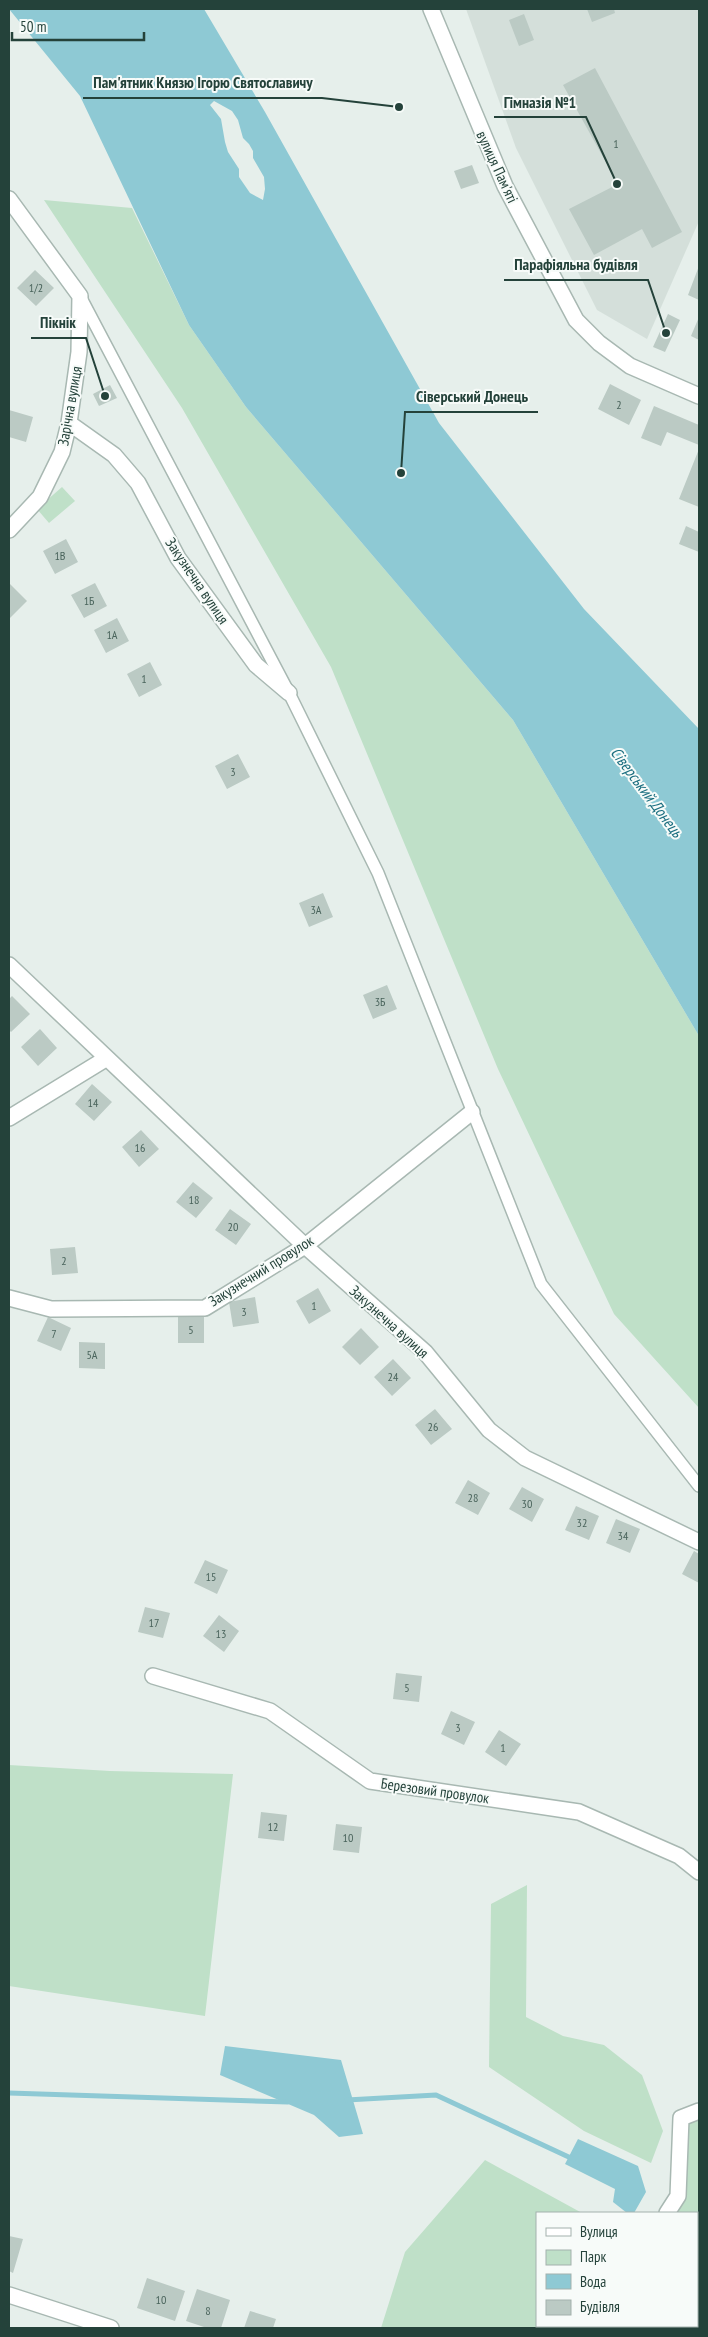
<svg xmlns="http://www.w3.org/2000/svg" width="708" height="2337" viewBox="0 0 708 2337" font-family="'PT Sans Narrow',sans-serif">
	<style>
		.built { fill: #d4dfda }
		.green { fill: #bfe0c8 }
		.water { fill: #8ec9d4; fill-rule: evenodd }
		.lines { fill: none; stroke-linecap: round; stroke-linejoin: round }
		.stream { stroke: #8ec9d4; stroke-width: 5 }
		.building { fill: #bbcac4 }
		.service-casing { stroke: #a8b8b2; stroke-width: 14 }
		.minor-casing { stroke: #a8b8b2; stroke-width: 18 }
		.tertiary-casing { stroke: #a8b8b2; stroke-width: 18 }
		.service { stroke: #fff; stroke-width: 11 }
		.minor { stroke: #fff; stroke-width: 15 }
		.tertiary { stroke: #fff; stroke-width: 15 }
		.labels { text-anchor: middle; stroke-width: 4; stroke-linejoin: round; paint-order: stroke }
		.number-label { font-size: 12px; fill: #4a645c }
		.street-label { font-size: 15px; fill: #24423a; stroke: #f7fbf9 }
		.water-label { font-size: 16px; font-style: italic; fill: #1c6f80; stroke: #f7fbf9 }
		.leader { fill: none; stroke: #24423a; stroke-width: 2 }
		.callout-dot { fill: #24423a; stroke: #f7fbf9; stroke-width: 2 }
		.callout-label { font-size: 16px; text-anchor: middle; font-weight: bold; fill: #24423a; stroke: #f7fbf9; stroke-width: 4; stroke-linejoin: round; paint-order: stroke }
	</style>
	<rect width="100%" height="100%" fill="#e6efeb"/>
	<path class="built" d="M466,9H699V221L647,339L597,310L516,148Z"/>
	<path class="green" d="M44,200L132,208L189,325L246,407L513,720L699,1036V1408L614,1314L498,1069L331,667L182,408Z
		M62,487L75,501L49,523L37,509Z
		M9,1765L110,1771L233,1774L205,2016L9,1986Z
		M527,1885L526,2017L563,2036L604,2045L642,2075L663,2131L651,2163L584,2131L489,2067L491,1904Z
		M699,2111V2296L697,2295V2213H667L678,2196L681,2118Z
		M485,2160L582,2213H537V2326H572L571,2328H381L405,2252Z"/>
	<path class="water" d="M9,9H204L265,112L439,423L584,609L699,729V1036L513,720L246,407L189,325L80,96ZM214,101L232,111L238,120L243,138L249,144L253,151V158L264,177L265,189L263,200L250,193L239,177V169L228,152L225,142L221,119L210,105Z
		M225,2046L341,2060L363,2134L339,2137L314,2115L220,2075Z
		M578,2139L638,2166L646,2192L634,2213H627L613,2202L615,2189L565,2164Z"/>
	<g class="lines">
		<path class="stream" d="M9,2093L288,2102
			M347,2100L436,2095L573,2159
			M697,2248H699"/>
	</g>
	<path class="building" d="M587,9H614L615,13L592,22Z
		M524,14L534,40L519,46L509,20Z
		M595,68L682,232L652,248L642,229L594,255L569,209L618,184L563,85Z
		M472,165L479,183L461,189L454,171Z
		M699,266V300L688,295Z
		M35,270L54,288L36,306L17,288Z
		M668,314L680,320L665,352L653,347Z
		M699,317V340L691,336Z
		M610,384L641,400L629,425L598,409Z
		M110,385L117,398L99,406L93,394Z
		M654,406L699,425V445L667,432L661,446L641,438Z
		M9,410L33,417L26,442L9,437Z
		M699,449V507L679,499Z
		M686,526L699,532V552L679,544Z
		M66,539L78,562L55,574L43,551Z
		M9,583L27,601L9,619Z
		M95,583L107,606L84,618L71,595Z
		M117,618L129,641L106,653L94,630Z
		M150,662L162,685L139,697L127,674Z
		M238,754L250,777L227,789L215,766Z
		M323,893L333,917L309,927L299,903Z
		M387,985L397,1009L373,1019L363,995Z
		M12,996L30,1014L11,1032L9,1030V999Z
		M40,1029L57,1048L38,1066L21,1047Z
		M92,1084L112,1102L94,1121L75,1104Z
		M141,1130L159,1149L139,1167L122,1147Z
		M193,1182L213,1198L196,1218L176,1202Z
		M230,1209L251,1224L236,1245L215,1230Z
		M75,1247L78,1273L52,1275L50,1249Z
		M318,1288L331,1311L309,1324L296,1301Z
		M255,1297L259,1323L233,1327L229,1302Z
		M48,1317L71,1328L61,1351L37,1341Z
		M178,1317H204V1343H178Z
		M361,1328L379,1347L360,1365L342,1347Z
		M79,1342L105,1343V1369L79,1368Z
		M393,1359L411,1378L392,1396L374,1377Z
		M435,1409L452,1429L431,1445L415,1425Z
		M468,1480L490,1493L478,1515L455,1503Z
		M522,1487L544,1499L532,1522L509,1509Z
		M576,1506L599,1516L589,1540L565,1530Z
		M616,1519L640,1529L630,1553L606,1543Z
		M694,1551L699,1554V1583L682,1574Z
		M205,1560L228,1570L217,1594L194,1583Z
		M145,1607L170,1613L163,1638L138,1632Z
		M219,1615L239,1631L224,1652L203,1636Z
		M396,1673L422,1676L419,1702L393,1699Z
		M451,1711L475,1722L464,1745L441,1734Z
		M499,1730L521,1744L506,1766L485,1752Z
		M261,1812L287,1815L284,1841L258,1838Z
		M336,1824L362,1827L359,1853L333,1850Z
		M9,2236L23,2239L13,2273L9,2271Z
		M147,2278L185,2291L175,2321L137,2308Z
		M197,2289L230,2300L221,2328H207L186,2321Z
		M250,2311L276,2319L273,2328H244Z"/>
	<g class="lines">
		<defs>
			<path id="service" d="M80,296L289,693L378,873L541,1284L699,1486"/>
			<path id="minor" d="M9,199L80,296L79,352L69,423L62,452L40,497L9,530
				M69,423L114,455L138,483L178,558L256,665L289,693
				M9,965L305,1246L425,1352L489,1430L525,1458L699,1542
				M9,1118L107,1058
				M9,1298L51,1309L205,1308L305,1246L472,1112
				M153,1676L270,1711L370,1781L579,1812L679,1856L699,1872
				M667,2213L678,2196L681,2118L699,2111
				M9,2295L111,2328
				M598,2328L599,2326"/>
			<path id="tertiary" d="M431,9L505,186L576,320L599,343L630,366L699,396"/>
		</defs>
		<use href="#service" class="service-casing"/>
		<use href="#minor" class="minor-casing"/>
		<use href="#tertiary" class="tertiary-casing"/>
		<use href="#service" class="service"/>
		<use href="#minor" class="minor"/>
		<use href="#tertiary" class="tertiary"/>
	</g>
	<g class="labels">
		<g class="number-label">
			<text x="616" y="148">1</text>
			<text x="36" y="292">1/2</text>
			<text x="619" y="409">2</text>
			<text x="60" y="560">1В</text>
			<text x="89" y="605">1Б</text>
			<text x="112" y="639">1А</text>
			<text x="144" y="683">1</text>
			<text x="233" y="776">3</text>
			<text x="316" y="914">3А</text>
			<text x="380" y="1006">3Б</text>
			<text x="93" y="1107">14</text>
			<text x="140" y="1152">16</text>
			<text x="194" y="1204">18</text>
			<text x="233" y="1231">20</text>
			<text x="64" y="1265">2</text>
			<text x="314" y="1310">1</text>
			<text x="244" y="1316">3</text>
			<text x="191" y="1334">5</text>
			<text x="54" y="1338">7</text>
			<text x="92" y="1359">5А</text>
			<text x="393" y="1381">24</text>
			<text x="433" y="1431">26</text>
			<text x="473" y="1502">28</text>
			<text x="527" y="1508">30</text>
			<text x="582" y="1527">32</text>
			<text x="623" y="1540">34</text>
			<text x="211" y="1581">15</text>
			<text x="154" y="1627">17</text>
			<text x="221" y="1638">13</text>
			<text x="407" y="1692">5</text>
			<text x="458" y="1732">3</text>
			<text x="503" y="1752">1</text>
			<text x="273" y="1831">12</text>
			<text x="348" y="1842">10</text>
			<text x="161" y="2304">10</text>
			<text x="208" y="2315">8</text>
		</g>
		<g class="street-label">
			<text transform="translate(497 167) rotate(65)" y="5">вулиця Пам'яті</text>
			<text transform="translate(70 406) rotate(-80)" y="5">Зарічна вулиця</text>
			<text transform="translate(197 581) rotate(56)" y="5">Закузнечна вулиця</text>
			<text transform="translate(261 1271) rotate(-32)" y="5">Закузнечний провулок</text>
			<text transform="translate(389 1322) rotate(42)" y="5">Закузнечна вулиця</text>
			<text transform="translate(435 1791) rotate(8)" y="5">Березовий провулок</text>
		</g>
		<g class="water-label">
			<text transform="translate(647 792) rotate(53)" y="6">Сіверський Донець</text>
		</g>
	</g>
	<path class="leader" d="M399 107L322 98H83M617 184L586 117H494M666 333L648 280H504M105 396L86 338H31M401 473L405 412H538"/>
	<g class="callout-dot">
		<circle cx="399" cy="107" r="5"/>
		<circle cx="617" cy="184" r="5"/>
		<circle cx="666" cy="333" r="5"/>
		<circle cx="105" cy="396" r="5"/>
		<circle cx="401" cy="473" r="5"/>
	</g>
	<g class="callout-label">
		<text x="203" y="88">Пам'ятник Князю Ігорю Святославичу</text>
		<text x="540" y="108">Гімназія №1</text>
		<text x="576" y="270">Парафіяльна будівля</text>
		<text x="58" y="328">Пікнік</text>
		<text x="472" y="402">Сіверський Донець</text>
	</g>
	<rect width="708" height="2337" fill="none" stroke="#24423a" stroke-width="20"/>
	<rect x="536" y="2212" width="162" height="115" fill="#f7fbf9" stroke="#a3b1ad"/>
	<rect x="546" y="2228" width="25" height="8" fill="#ffffff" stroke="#a3b1ad"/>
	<text x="580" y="2237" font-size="15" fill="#24423a">Вулиця</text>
	<rect x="546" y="2250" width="25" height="15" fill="#bfe0c8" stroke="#a3b1ad"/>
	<text x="580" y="2262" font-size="15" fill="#24423a">Парк</text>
	<rect x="546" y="2274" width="25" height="15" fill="#8ec9d4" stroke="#a3b1ad"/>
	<text x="580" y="2287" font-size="15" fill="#24423a">Вода</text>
	<rect x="546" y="2300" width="25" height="15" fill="#bbcac4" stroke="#a3b1ad"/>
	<text x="580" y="2312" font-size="15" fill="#24423a">Будівля</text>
	<path d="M12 32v8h132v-8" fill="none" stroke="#24423a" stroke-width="2.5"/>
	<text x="20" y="32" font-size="15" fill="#24423a" stroke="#f7fbf9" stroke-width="4" paint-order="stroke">50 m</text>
</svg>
